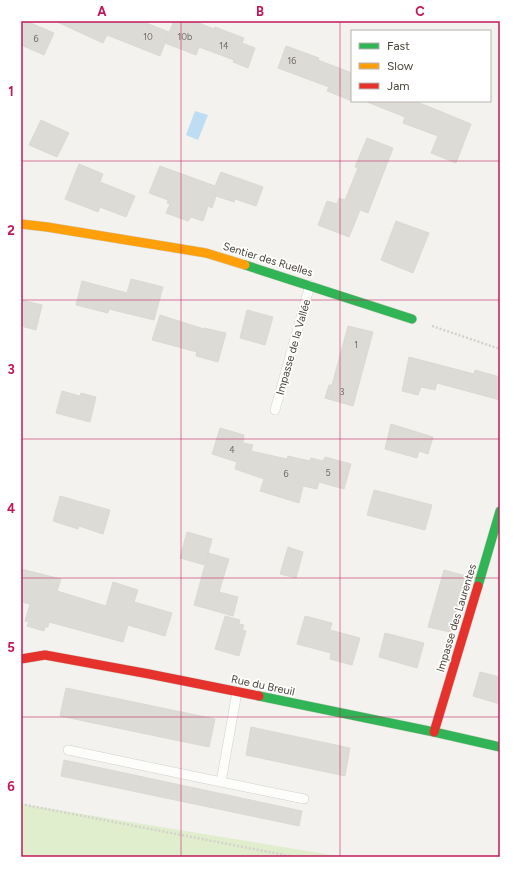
<svg xmlns="http://www.w3.org/2000/svg" width="521" height="878" viewBox="0 0 521 878" font-family="Figtree,sans-serif">
	<style>
		.green { fill: #e0eece }
		.water { fill: #bedcf2 }
		.building { fill: #dddbd6; stroke: #dcd9d3 }
		.lines { fill: none; stroke-linecap: round; stroke-linejoin: round }
		.lane-casing { stroke: #d1d0cb; stroke-width: 10 }
		.fast-casing { stroke: #d3cfc5; stroke-width: 10 }
		.slow-casing { stroke: #d3cfc5; stroke-width: 10 }
		.jam-casing { stroke: #d3cfc5; stroke-width: 10 }
		.path { stroke: #d3d2cc; stroke-width: 2.5; stroke-dasharray: 2 2; stroke-linecap: butt }
		.lane { stroke: #fdfdfc; stroke-width: 9 }
		.fast { stroke: #30b455; stroke-width: 9 }
		.slow { stroke: #ff9f0a; stroke-width: 9 }
		.jam { stroke: #e5322d; stroke-width: 9 }
		.grid { fill: none; stroke: #c2185b; stroke-width: 1; stroke-opacity: 0.55 }
		.labels { text-anchor: middle; stroke-width: 3.5; stroke-linejoin: round; paint-order: stroke }
		.number-label { font-size: 9px; fill: #706a61 }
		.street-label { font-size: 11px; fill: #4b4439; stroke: #fff }
		.neatline { fill: none; stroke: #c2185b; stroke-width: 1.5 }
		.grid-label { font-size: 13px; text-anchor: middle; font-weight: bold; fill: #c2185b }
	</style>
	<rect width="100%" height="100%" fill="#f3f2ee"/>
	<path class="green" d="M21,804L344,857H21Z"/>
	<path class="water" d="M195,111L208,115L198,140L186,135Z"/>
	<path class="building" d="M21,21H26L54,33L44,55L21,45Z
		M55,21H141L169,32L165,42L174,21H194L214,29L215,27L244,38L242,43L255,48L248,68L233,62L234,60L199,47L196,55L165,43L160,56L107,35L103,43Z
		M286,46L319,58L318,60L352,73V101L327,91L329,87L278,68Z
		M367,101H415L471,124L456,163L431,153L438,136L403,123L405,117L367,102Z
		M41,120L69,133L57,157L29,145Z
		M367,138L393,148L368,213L360,210L349,237L318,225L327,201L337,204L339,198L345,200L358,168L355,167Z
		M79,164L103,174L100,182L135,196L126,217L100,207L98,212L65,199Z
		M160,166L215,186L221,172L263,187L256,206L235,199L234,202L216,196L212,208L208,206L203,221L191,217L188,221L166,213L170,204L167,203L168,200L149,193Z
		M396,221L429,233L413,273L381,260Z
		M131,279L163,287L154,320L109,309L108,313L76,305L82,281L127,293Z
		M21,300L42,305L36,330L21,326Z
		M247,310L273,317L265,345L240,338Z
		M160,315L204,329V328L226,333L218,362L196,356L197,352L152,340Z
		M348,326L373,332L353,406L325,398L329,385H332Z
		M409,357L474,374L475,370L500,377V400L437,383L435,390L421,387L418,395L402,391Z
		M62,391L80,396L81,393L96,397L90,422L56,413Z
		M391,424L433,437L428,454L419,451L417,458L385,449Z
		M220,428L244,435L243,443L253,445L251,451L287,459L288,456L310,461L311,458L323,461L325,457L351,464L344,489L319,482L317,489L303,486L299,503L260,491L264,479L235,469L237,462L212,454Z
		M374,490L432,505L425,530L367,515Z
		M60,496L110,510L103,534L79,526L78,529L53,521Z
		M187,532L212,539L207,558L208,553L229,559L219,592L238,597L233,616L194,605L205,565L180,558Z
		M288,547L303,552L296,578L280,574Z
		M21,569L61,579L57,591L106,606L113,582L138,590L134,602L172,613L165,636L128,625L123,642L49,622L48,627H45L44,631L27,626L29,622L25,621L30,604L21,602Z
		M444,570L466,576L450,632L428,627Z
		M225,616L240,620L239,624L244,625L242,630L246,631L239,656L215,649Z
		M305,616L332,623L330,630L360,638L352,665L330,659L331,653L297,644Z
		M385,633L424,643L417,668L379,657Z
		M480,672L500,677V704L473,696Z
		M66,688L215,719L209,747L60,716Z
		M251,727L350,748L345,776L246,755Z
		M64,760L302,811L299,826L61,776Z"/>
	<g class="lines">
		<defs>
			<path id="lane" d="M275,410L310,285
				M68,750L221,782L237,692
				M221,782L304,799"/>
			<path id="fast" d="M245,265L412,319
				M478,586L500,511
				M259,696L434,732L500,747"/>
			<path id="slow" d="M21,224L47,227L206,253L245,265"/>
			<path id="jam" d="M21,659L45,655L149,674L259,696
				M434,732L478,586"/>
		</defs>
		<use href="#lane" class="lane-casing"/>
		<use href="#fast" class="fast-casing"/>
		<use href="#slow" class="slow-casing"/>
		<use href="#jam" class="jam-casing"/>
		<path class="path" d="M432,326L500,349
			M21,804L295,857"/>
		<use href="#lane" class="lane"/>
		<use href="#fast" class="fast"/>
		<use href="#slow" class="slow"/>
		<use href="#jam" class="jam"/>
	</g>
	<path class="grid" d="M181,21V857M340,21V857M21,161H500M21,300H500M21,439H500M21,578H500M21,717H500"/>
	<g class="labels">
		<g class="number-label">
			<text x="148" y="40">10</text>
			<text x="185" y="40">10b</text>
			<text x="36" y="42">6</text>
			<text x="224" y="49">14</text>
			<text x="292" y="64">16</text>
			<text x="356" y="348">1</text>
			<text x="342" y="395">3</text>
			<text x="232" y="453">4</text>
			<text x="328" y="476">5</text>
			<text x="286" y="477">6</text>
		</g>
		<g class="street-label">
			<text transform="translate(268 259) rotate(17)" y="4">Sentier des Ruelles</text>
			<text transform="translate(293 347) rotate(-74)" y="4">Impasse de la Vallée</text>
			<text transform="translate(456 618) rotate(-73)" y="4">Impasse des Laurentes</text>
			<text transform="translate(263 685) rotate(12)" y="4">Rue du Breuil</text>
		</g>
	</g>
	<rect width="521" height="878" fill="none" stroke="#ffffff" stroke-width="44"/>
	<rect x="351" y="30" width="140" height="72" fill="#ffffff" stroke="#b7b4b0"/>
	<rect x="359" y="43" width="20" height="6" fill="#30b455" stroke="#b7b4b0"/>
	<text x="387" y="50" font-size="12" fill="#4b4439">Fast</text>
	<rect x="359" y="63" width="20" height="6" fill="#ff9f0a" stroke="#b7b4b0"/>
	<text x="387" y="70" font-size="12" fill="#4b4439">Slow</text>
	<rect x="359" y="83" width="20" height="6" fill="#e5322d" stroke="#b7b4b0"/>
	<text x="387" y="90" font-size="12" fill="#4b4439">Jam</text>
	<rect x="22" y="22" width="477" height="834" class="neatline"/>
	<g class="grid-label">
		<text x="102" y="16">A</text>
		<text x="260" y="16">B</text>
		<text x="420" y="16">C</text>
		<text x="11" y="96">1</text>
		<text x="11" y="235">2</text>
		<text x="11" y="374">3</text>
		<text x="11" y="513">4</text>
		<text x="11" y="652">5</text>
		<text x="11" y="791">6</text>
	</g>
</svg>
